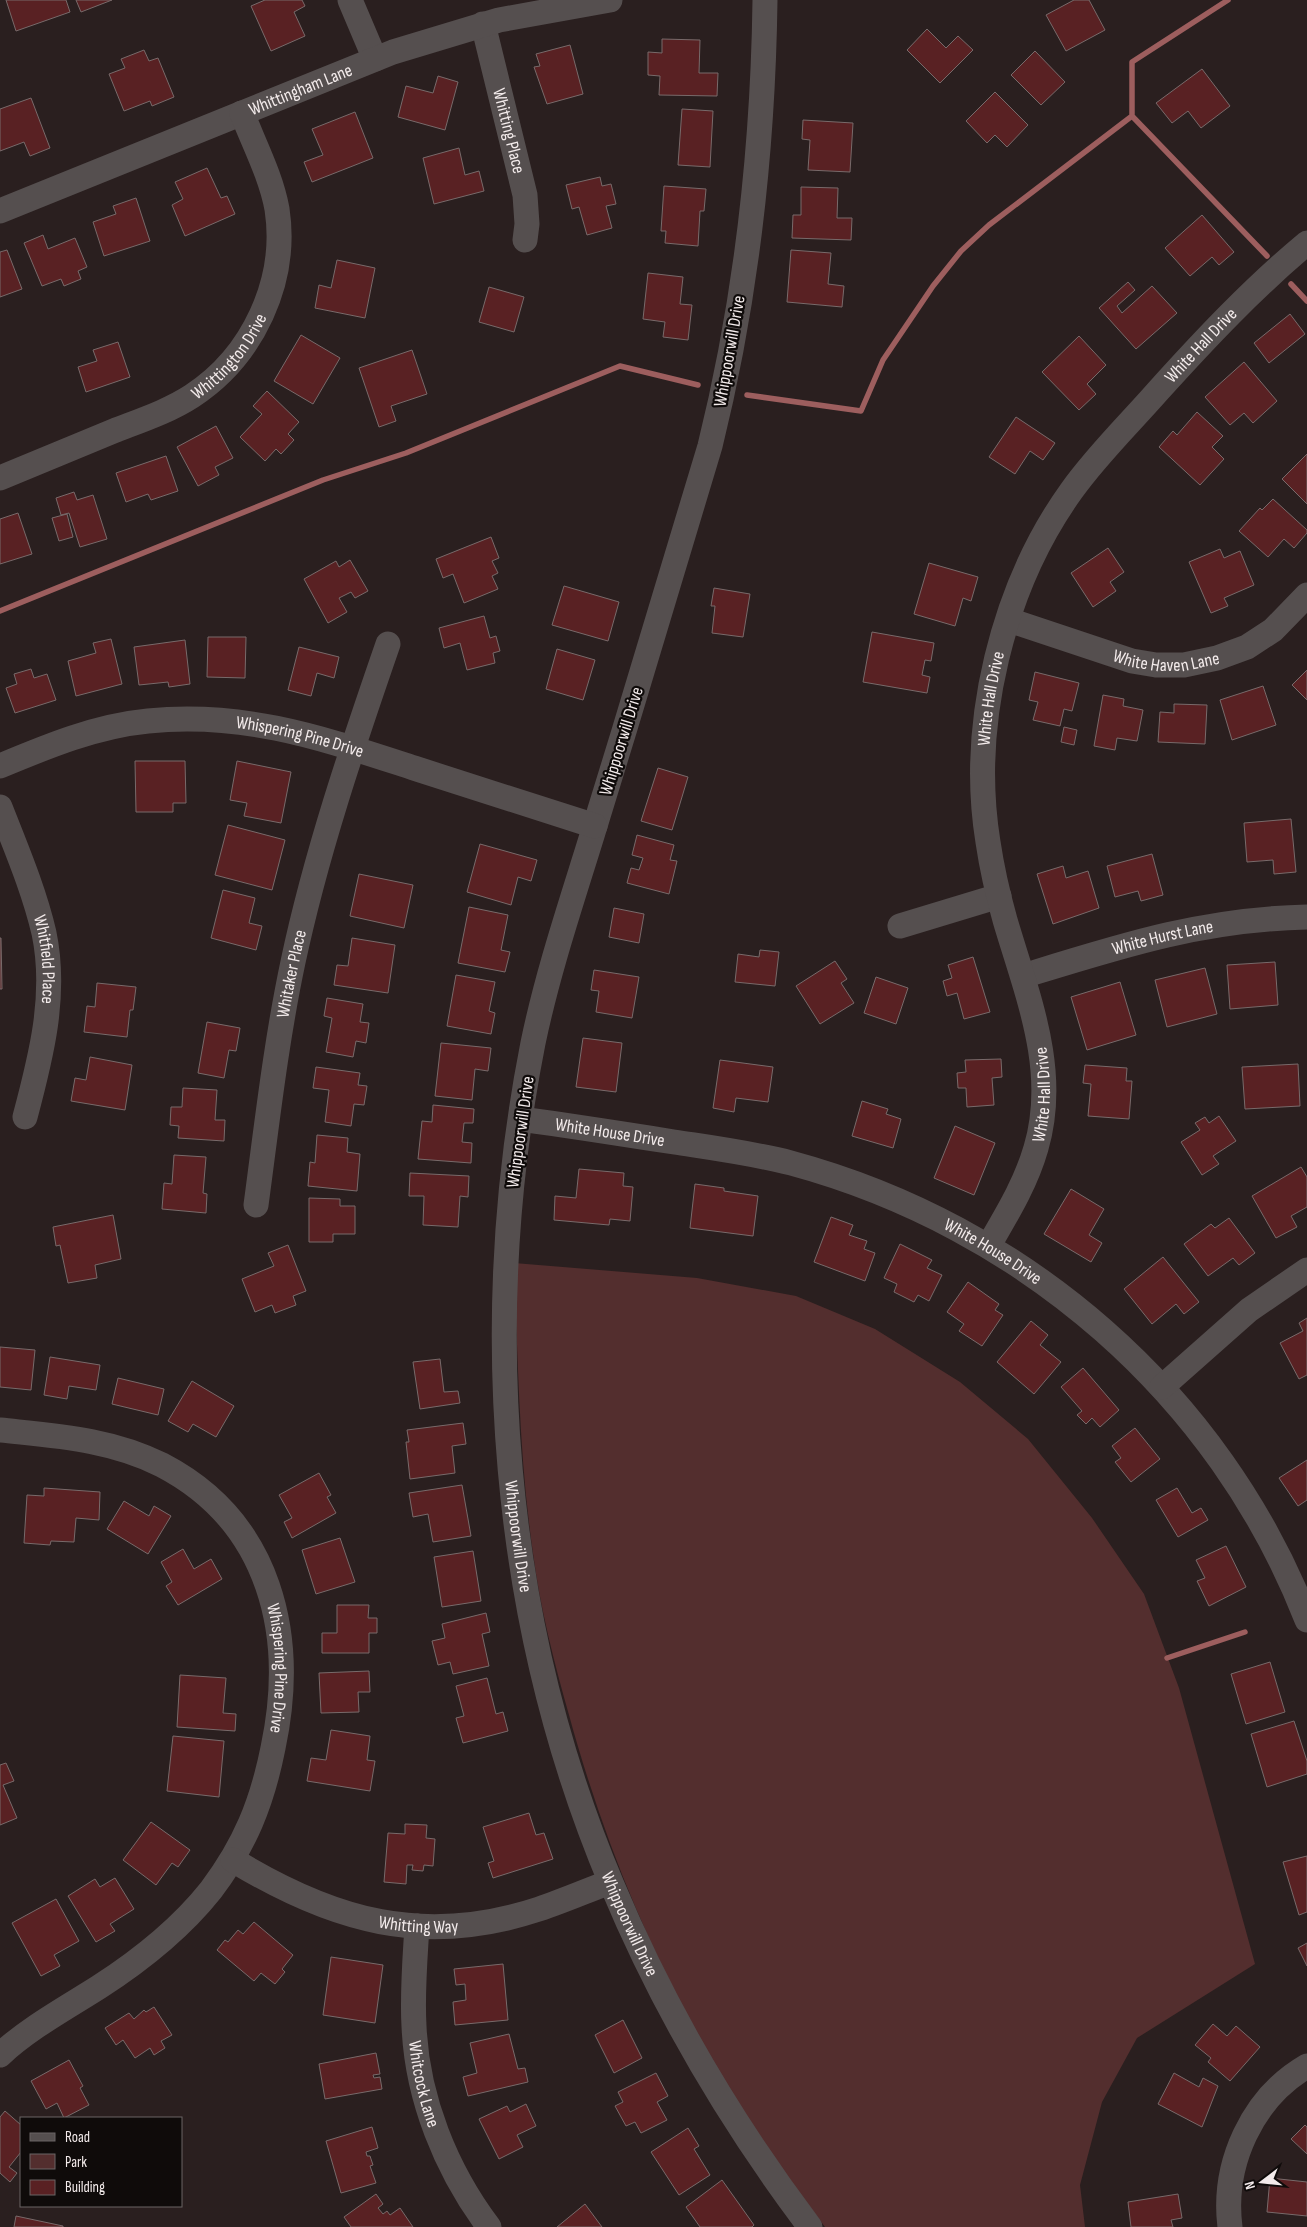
<svg xmlns="http://www.w3.org/2000/svg" width="1307" height="2227" viewBox="0 0 1307 2227" font-family="'Sofia Sans Condensed',sans-serif">
	<style>
		.green { fill: #532e2e }
		.lines { fill: none; stroke-linecap: round; stroke-linejoin: round }
		.stream { stroke: #9d5e5e; stroke-width: 5.5 }
		.building { fill: #592123; stroke: #786a6a }
		.minor { stroke: #554f4f; stroke-width: 25 }
		.labels { text-anchor: middle; stroke-width: 4.5; stroke-linejoin: round; paint-order: stroke }
		.street-label { font-size: 18px; fill: #f3ebeb; stroke: #0f0b0a }
	</style>
	<rect width="100%" height="100%" fill="#2a1f1f"/>
	<path class="green" d="M514,1263L697,1278L796,1296L875,1329L960,1382L1028,1439L1092,1518L1144,1594L1179,1688L1255,1964L1137,2038L1102,2102L1080,2185L1085,2227H825C796,2188 766,2150 740,2109C663,1984 608,1857 569,1715C554,1662 540,1607 533,1553C519,1457 518,1360 514,1263Z"/>
	<g class="lines">
		<path class="stream" d="M1132,116L1267,256
			M1291,284L1307,301
			M747,395L861,411L883,360L933,286L961,251L989,225L1132,116V62L1228,0
			M0,611L323,480L406,453L620,366L698,385
			M1167,1658L1245,1632"/>
	</g>
	<path class="building" d="M6,0H66L70,12L16,31Z
		M76,0H112L81,12Z
		M265,0H302L305,6L294,12L305,36L271,51L251,6Z
		M1074,0H1089L1105,30L1066,51L1046,15Z
		M927,29L946,48L958,36L973,50L940,83L907,50Z
		M662,39L700,40L699,73H718L717,96L659,95L660,76L648,75V52L662,53Z
		M570,45L583,94L547,104L534,67L540,66L536,54Z
		M144,50L149,61L158,58L174,97L152,106L150,101L124,111L109,74L125,68L121,59Z
		M1035,51L1065,82L1041,105L1011,75Z
		M1202,69L1230,106L1201,128L1188,111L1172,123L1156,103Z
		M438,76L458,82L445,130L398,117L406,86L433,93Z
		M995,92L1028,125L1007,147L995,135L987,143L966,121Z
		M31,98L50,148L30,156L24,142L0,151V109Z
		M682,109L713,111L710,167L678,165Z
		M355,112L373,158L312,182L304,162L323,155L312,129Z
		M803,120L853,123L850,172L808,170L810,140L802,139Z
		M459,148L465,175L479,171L484,191L434,204L423,158Z
		M207,168L221,198L227,196L235,214L185,236L172,205L183,199L175,182Z
		M600,177L602,186L611,184L616,204L606,206L612,228L587,235L579,207L572,209L566,185Z
		M664,186L706,189L704,211H700L698,246L665,243L666,231H661Z
		M801,187L838,188L837,218H852L851,240L792,238L793,215H801Z
		M136,198L150,241L104,256L93,222L116,214L113,206Z
		M1202,215L1234,252L1219,265L1212,257L1190,276L1165,248Z
		M43,235L48,249L75,238L87,267L78,271L81,279L64,286L61,279L42,286L24,243Z
		M7,250L22,289L0,297V252Z
		M791,250L831,253L828,284L844,286L842,307L787,302Z
		M337,260L375,268L365,318L315,308L319,285L331,288Z
		M648,273L683,277L680,304L692,305L688,340L663,337L665,322L643,319Z
		M1128,282L1135,290L1117,306L1122,313L1152,286L1177,313L1136,349L1099,308Z
		M489,287L524,297L514,332L479,322Z
		M1290,314L1305,334L1269,363L1254,343Z
		M301,335L340,358L313,404L274,381Z
		M1079,336L1106,365L1087,384L1096,394L1079,410L1042,372Z
		M118,342L130,377L86,392L78,367L97,361L93,350Z
		M412,350L427,394L391,406L396,421L379,427L359,368Z
		M1244,362L1277,401L1253,423L1244,413L1230,425L1205,397Z
		M267,391L299,422L288,434L294,440L281,454L276,449L265,461L240,437L262,414L253,406Z
		M1197,412L1223,436L1212,447L1224,459L1200,485L1159,447L1173,431L1177,435Z
		M1016,417L1055,443L1043,460L1030,451L1015,474L989,457Z
		M216,426L233,458L215,467L219,475L198,486L177,447Z
		M1307,454V504L1282,479Z
		M166,456L178,491L151,500L148,494L126,502L116,473Z
		M74,492L77,500L93,495L107,539L80,547L69,513L61,515L56,498Z
		M1273,499L1307,530V533L1294,548L1284,539L1268,557L1239,531L1260,508L1262,510Z
		M18,513L32,554L0,564V519Z
		M67,514L73,537L59,541L52,518Z
		M491,537L499,558L492,561L498,573L492,576L498,589L464,603L453,574L443,578L436,559Z
		M1108,548L1124,572L1110,582L1116,591L1093,607L1071,573Z
		M1220,549L1224,558L1240,551L1254,585L1224,598L1228,606L1211,613L1189,562Z
		M350,560L368,591L355,598L351,592L339,598L347,612L328,623L304,579L336,561L339,567Z
		M929,563L978,577L971,601L963,598L955,626L914,614Z
		M564,586L619,602L608,641L552,625Z
		M714,588L750,594L743,637L712,633L715,606H711Z
		M484,616L490,638L496,636L500,651L493,653L495,663L467,670L460,643L444,648L439,628Z
		M872,632L934,643L931,661L925,660L922,675L930,677L927,693L863,682Z
		M208,637H246L245,678L207,677Z
		M111,639L122,684L76,696L68,661L96,653L93,643Z
		M185,640L190,684L169,687L168,682L139,685L134,647Z
		M299,647L339,657L334,678L317,673L311,696L288,690Z
		M557,649L595,660L583,700L546,689Z
		M31,669L34,678L47,674L56,700L15,713L6,688L17,684L14,674Z
		M1307,670V700L1292,685Z
		M1035,672L1079,683L1072,711L1064,709L1060,726L1033,720L1038,702L1029,700Z
		M1263,686L1276,725L1232,740L1220,700Z
		M1103,695L1124,699L1123,706L1143,710L1137,741L1117,738L1115,750L1094,746Z
		M1174,704L1207,705L1205,744L1158,742L1160,712L1174,713Z
		M1064,727L1077,730L1074,745L1061,742Z
		M135,761H185L186,803H173V812H136Z
		M237,761L291,772L281,823L244,816L247,803L230,800Z
		M658,768L688,777L672,830L641,821Z
		M1291,819L1296,872L1274,874L1273,860L1247,862L1244,823Z
		M228,825L285,840L272,890L215,875Z
		M637,835L674,845L670,860L677,861L669,894L627,883L631,868L639,870L643,858L632,855Z
		M480,844L537,860L531,881L518,877L511,905L467,892Z
		M1152,854L1163,895L1141,901L1138,891L1115,897L1107,866Z
		M1063,866L1066,878L1088,871L1099,908L1053,924L1037,874Z
		M359,874L413,885L404,928L350,916Z
		M223,890L255,898L249,923L262,926L256,950L211,938Z
		M469,907L508,915L501,950L510,952L505,972L458,963Z
		M614,908L644,914L639,943L609,937Z
		M0,938H1L2,989H0Z
		M352,938L395,945L388,993L334,985L337,965L348,966Z
		M760,950L779,952L775,986L735,982L738,954L759,957Z
		M973,957L990,1012L964,1019L957,993L947,996L943,981L952,978L948,965Z
		M835,961L847,979L841,983L854,1003L820,1024L796,986Z
		M1275,962L1278,1005L1230,1009L1227,965Z
		M1205,968L1217,1014L1167,1027L1155,980Z
		M594,970L639,977L632,1018L596,1012L599,991L591,990Z
		M456,975L495,982L489,1011L495,1013L491,1034L447,1026Z
		M876,977L908,988L896,1024L864,1013Z
		M1120,982L1136,1035L1087,1050L1071,997Z
		M97,983L136,987L133,1010H130L127,1037L84,1032L87,1006L95,1007Z
		M327,998L363,1004L360,1022L369,1023L366,1043L356,1041L353,1057L326,1052L332,1018L324,1016Z
		M207,1022L240,1028L236,1051L229,1050L224,1078L198,1073Z
		M583,1038L622,1043L616,1092L576,1087Z
		M441,1043L491,1048L488,1071L475,1069L472,1100L435,1096Z
		M90,1057L132,1065L125,1110L71,1101L75,1078L86,1080Z
		M1001,1059L1002,1077L992,1078L994,1105L967,1107L966,1088H958L957,1073L966,1072L965,1060Z
		M720,1060L773,1067L768,1102L736,1098L734,1112L713,1108Z
		M1298,1064L1300,1106L1245,1109L1242,1067Z
		M1085,1065L1127,1068L1126,1081H1132L1129,1119L1088,1116L1091,1084L1083,1083Z
		M316,1067L360,1073L358,1085L367,1086L364,1105L354,1104L351,1126L325,1122L329,1090L313,1088Z
		M183,1088L217,1090L215,1120H225L224,1141L178,1138L179,1126L170,1125L171,1107H182Z
		M862,1101L888,1109L886,1114L901,1119L893,1148L852,1136Z
		M433,1105L474,1109L473,1123H464L462,1142L472,1143L471,1163L418,1159L422,1121L432,1122Z
		M1219,1116L1236,1141L1213,1156L1219,1164L1202,1175L1181,1142L1200,1130L1195,1123L1205,1117L1209,1123Z
		M955,1126L995,1143L974,1195L934,1178Z
		M317,1135L348,1138L347,1152L360,1154L357,1191L308,1186L310,1162L315,1163Z
		M174,1155L206,1157L203,1193L207,1194L206,1213L162,1209L164,1183L172,1184Z
		M1301,1167L1307,1177V1207L1291,1216L1297,1227L1276,1238L1252,1196Z
		M579,1169L624,1173L623,1186L633,1187L630,1221L610,1219L609,1225L554,1220L555,1196L576,1198Z
		M410,1173L469,1176L468,1197L460,1196L458,1227L423,1225L424,1196H409Z
		M695,1184L724,1188V1191L758,1196L753,1236L690,1228Z
		M1071,1189L1104,1209L1089,1235L1102,1243L1091,1262L1044,1234Z
		M309,1198L340,1199V1206H355V1234H333V1242H309Z
		M113,1215L121,1259L95,1265L97,1278L68,1283L60,1245L56,1246L53,1227Z
		M831,1217L853,1225L849,1235L867,1241L864,1249L875,1253L865,1281L814,1262Z
		M1229,1218L1255,1253L1239,1265L1233,1258L1208,1276L1184,1244L1211,1224L1215,1228Z
		M900,1244L932,1260L927,1268L942,1275L929,1301L918,1295L914,1302L894,1292L897,1284L884,1278Z
		M288,1245L306,1291L293,1296L296,1305L275,1313L272,1305L255,1312L242,1279L274,1266L268,1253Z
		M1163,1257L1199,1302L1184,1314L1176,1304L1152,1324L1124,1289Z
		M968,1282L999,1304L995,1310L1003,1315L982,1346L959,1331L964,1324L947,1312Z
		M1307,1318V1375L1299,1379L1280,1343L1303,1331L1299,1323Z
		M1031,1321L1048,1335L1040,1345L1061,1362L1034,1394L997,1362Z
		M0,1347L35,1350L31,1390L0,1387Z
		M50,1357L100,1365L96,1390L69,1386L67,1399L44,1395Z
		M440,1359L444,1392L458,1391L460,1403L420,1409L413,1362Z
		M1083,1368L1119,1410L1100,1427L1092,1418L1086,1424L1077,1415L1082,1411L1061,1387Z
		M118,1378L164,1389L158,1415L112,1404Z
		M192,1381L234,1406L216,1437L193,1424L188,1432L168,1421Z
		M463,1423L466,1444L452,1446L455,1473L410,1479L406,1442H409L407,1430Z
		M1135,1428L1160,1459L1131,1482L1115,1462L1121,1458L1112,1446Z
		M1307,1460V1500L1298,1506L1279,1478Z
		M319,1473L331,1495L327,1497L336,1513L292,1538L284,1522L292,1518L279,1495Z
		M462,1485L471,1536L433,1542L428,1514L413,1517L409,1493Z
		M44,1488L100,1492L99,1520L76,1518L74,1542L51,1541L50,1545L24,1543L27,1495L44,1496Z
		M1177,1488L1192,1513L1201,1508L1208,1520L1178,1537L1156,1500Z
		M124,1501L149,1516L154,1506L171,1516L148,1554L107,1529Z
		M340,1538L355,1582L316,1594L302,1550Z
		M1226,1546L1246,1587L1209,1606L1197,1581L1205,1578L1196,1560Z
		M183,1549L194,1569L211,1559L222,1579L178,1605L166,1586L172,1582L161,1562Z
		M473,1551L481,1601L442,1607L434,1557Z
		M337,1605H369L368,1618H377V1633H369V1653H322V1633H337Z
		M486,1613L490,1632L482,1634L489,1666L453,1674L450,1662L438,1665L432,1641L445,1638L442,1624Z
		M1270,1662L1285,1712L1246,1724L1231,1674Z
		M369,1671L370,1692H358L359,1712L321,1713L319,1673Z
		M180,1675L226,1678L223,1713L236,1714L235,1731L177,1727Z
		M487,1678L496,1714L503,1712L508,1731L463,1743L456,1718L464,1716L456,1686Z
		M1294,1721L1307,1761V1774L1267,1787L1251,1734Z
		M331,1730L370,1736L367,1760L375,1761L370,1791L307,1781L311,1758L326,1760Z
		M173,1736L224,1741L219,1797L167,1791Z
		M6,1763L14,1781L3,1785L17,1818L0,1825V1765Z
		M529,1813L536,1835L544,1833L553,1859L493,1878L488,1863L494,1861L483,1827Z
		M151,1822L190,1850L178,1867L172,1863L156,1885L123,1860Z
		M405,1824L427,1825L426,1838L435,1839L433,1866L424,1865L423,1871L412,1870L413,1865H407L406,1884L384,1882L388,1833L405,1834Z
		M1307,1856V1912L1299,1915L1283,1862Z
		M115,1878L134,1909L110,1924L115,1931L96,1942L68,1896L95,1879L100,1887Z
		M56,1899L79,1941L54,1955L60,1966L41,1976L12,1923Z
		M254,1922L293,1955L282,1969L285,1972L275,1984L261,1973L254,1981L217,1950L225,1940L228,1942L238,1930L243,1934Z
		M1307,1943V1966L1298,1948Z
		M331,1957L383,1965L375,2023L323,2015Z
		M503,1964L508,2020L455,2025L453,2002L466,2000L465,1984L456,1985L454,1969Z
		M154,2007L172,2035L161,2041L165,2048L154,2055L150,2048L135,2058L123,2040L116,2045L105,2028L129,2013L134,2019L144,2010L146,2012Z
		M623,2020L642,2058L614,2073L595,2035Z
		M1213,2024L1227,2036L1236,2026L1260,2047L1230,2081L1208,2062L1211,2058L1195,2045Z
		M509,2034L518,2069L525,2068L528,2082L468,2096L463,2077L477,2073L470,2043Z
		M376,2053L380,2074L373,2075L374,2078L380,2077L382,2089L325,2099L319,2064Z
		M69,2060L83,2086L80,2088L89,2105L64,2118L57,2103L46,2109L31,2081Z
		M656,2073L668,2096L657,2102L667,2120L641,2133L635,2122L626,2126L615,2106L623,2102L618,2092Z
		M1174,2073L1199,2087L1203,2078L1218,2086L1202,2127L1158,2104Z
		M526,2104L536,2126L517,2135L523,2147L499,2159L479,2119L507,2106L510,2112Z
		M5,2111L21,2125V2152L9,2167L17,2173L10,2182L0,2173V2117Z
		M1305,2125L1307,2127V2154L1291,2139Z
		M372,2127L378,2148L366,2152L367,2156H370L373,2165L370,2166L376,2183L341,2193L326,2141Z
		M688,2128L699,2146L694,2149L710,2175L679,2195L651,2152Z
		M1270,2178L1307,2182V2216L1267,2212Z
		M722,2180L754,2225L752,2227H700L686,2207Z
		M376,2194L383,2204L378,2208L383,2214L387,2211L390,2215L400,2208L413,2227H351L344,2217Z
		M1178,2194L1182,2218L1171,2220L1173,2227H1131L1128,2202Z
		M585,2204L602,2227H557Z
		M16,2216L63,2226V2227H14Z"/>
	<g class="lines">
		<g class="minor">
			<path d="M350,0L375,59"/>
			<path id="s1" d="M765,0C763,150 746,301 710,446C673,570 636,693 598,816C575,892 549,966 533,1043C478,1321 501,1623 612,1885C663,2007 730,2121 810,2227"/>
			<path id="s2" d="M483,24L525,195L527,224L525,240"/>
			<path id="s3" d="M0,211L393,52L499,20L610,0"/>
			<path id="s4" d="M0,478C39,462 77,446 116,430C142,420 169,411 192,396C253,356 288,281 277,209C271,176 254,144 242,113"/>
			<path id="s5" d="M1009,620L1132,661L1156,665H1184L1217,658L1247,647L1273,630L1307,595"/>
			<path id="s6" d="M0,766C48,746 96,726 148,721C245,711 324,739 414,768C475,787 535,807 595,826"/>
			<path id="s7" d="M0,807C16,848 34,890 44,933C57,995 41,1057 25,1117"/>
			<path d="M900,926L999,896"/>
			<path id="s8" d="M1023,976C1120,946 1203,919 1307,917"/>
			<path id="s9" d="M521,1119C572,1126 623,1134 674,1142C713,1148 752,1153 791,1163C1024,1226 1219,1394 1307,1620"/>
			<path id="s10" d="M256,1205C267,1123 276,1042 293,962C316,854 352,748 388,644"/>
			<path id="s11" d="M989,1245C1007,1214 1026,1183 1036,1148C1059,1070 1027,995 1005,920C998,895 992,869 988,842C969,725 1002,587 1072,490C1097,455 1129,424 1158,391C1205,339 1253,288 1307,243"/>
			<path d="M1162,1387L1249,1310L1307,1270"/>
			<path id="s12" d="M0,1430C56,1436 111,1439 162,1465C271,1522 297,1635 273,1748C262,1803 245,1845 211,1890C180,1929 141,1960 99,1987C66,2008 29,2028 0,2055"/>
			<path id="s13" d="M233,1860C333,1921 424,1947 539,1909C563,1901 586,1891 610,1882"/>
			<path id="s14" d="M417,1926C415,1959 412,1993 414,2026C417,2098 446,2170 489,2227"/>
			<path d="M1230,2227C1222,2164 1252,2098 1307,2066"/>
		</g>
	</g>
	<g class="labels">
		<g class="street-label">
			<text dy="6" stroke="none"><textPath href="#s3" startOffset="324">Whittingham Lane</textPath></text>
			<text dy="6" stroke="none"><textPath href="#s2" startOffset="110">Whitting Place</textPath></text>
			<text dy="6" stroke="none"><textPath href="#s11" startOffset="986">White Hall Drive</textPath></text>
			<text transform="translate(729 351) rotate(-80)" y="6">Whippoorwill Drive</text>
			<text dy="6" stroke="none"><textPath href="#s4" startOffset="264">Whittington Drive</textPath></text>
			<text dy="6" stroke="none"><textPath href="#s5" startOffset="164">White Haven Lane</textPath></text>
			<text dy="6" stroke="none"><textPath href="#s11" startOffset="566">White Hall Drive</textPath></text>
			<text dy="6" stroke="none"><textPath href="#s6" startOffset="309">Whispering Pine Drive</textPath></text>
			<text transform="translate(621 741) rotate(-73)" y="6">Whippoorwill Drive</text>
			<text dy="6" stroke="none"><textPath href="#s8" startOffset="145">White Hurst Lane</textPath></text>
			<text dy="6" stroke="none"><textPath href="#s7" startOffset="160">Whitfield Place</textPath></text>
			<text dy="6" stroke="none"><textPath href="#s10" startOffset="234">Whitaker Place</textPath></text>
			<text dy="6" stroke="none"><textPath href="#s11" startOffset="162">White Hall Drive</textPath></text>
			<text transform="translate(520 1132) rotate(-82)" y="6">Whippoorwill Drive</text>
			<text dy="6" stroke="none"><textPath href="#s9" startOffset="90">White House Drive</textPath></text>
			<text dy="6" stroke="none"><textPath href="#s9" startOffset="495">White House Drive</textPath></text>
			<text dy="6" stroke="none"><textPath href="#s1" startOffset="1569">Whippoorwill Drive</textPath></text>
			<text dy="6" stroke="none"><textPath href="#s12" startOffset="415">Whispering Pine Drive</textPath></text>
			<text dy="6" stroke="none"><textPath href="#s13" startOffset="199">Whitting Way</textPath></text>
			<text dy="6" stroke="none"><textPath href="#s1" startOffset="1974">Whippoorwill Drive</textPath></text>
			<text dy="6" stroke="none"><textPath href="#s14" startOffset="159">Whitcock Lane</textPath></text>
		</g>
	</g>
	<rect x="20" y="2117" width="162" height="90" fill="#0f0b0a" stroke="#6a6564"/>
	<rect x="30" y="2133" width="25" height="8" fill="#554f4f" stroke="#6a6564"/>
	<text x="65" y="2142" font-size="15" fill="#f3ebeb">Road</text>
	<rect x="30" y="2154" width="25" height="15" fill="#532e2e" stroke="#6a6564"/>
	<text x="65" y="2167" font-size="15" fill="#f3ebeb">Park</text>
	<rect x="30" y="2180" width="25" height="15" fill="#592123" stroke="#6a6564"/>
	<text x="65" y="2192" font-size="15" fill="#f3ebeb">Building</text>
	<g transform="translate(1262 2182) rotate(254)" stroke="#0f0b0a" stroke-width="4" paint-order="stroke">
	<path d="M0-4L9 19L0 12L-9 19Z" fill="#f3ebeb"/>
	<text y="-8" font-size="14" font-weight="bold" text-anchor="middle" fill="#f3ebeb">N</text>
	</g>
</svg>
